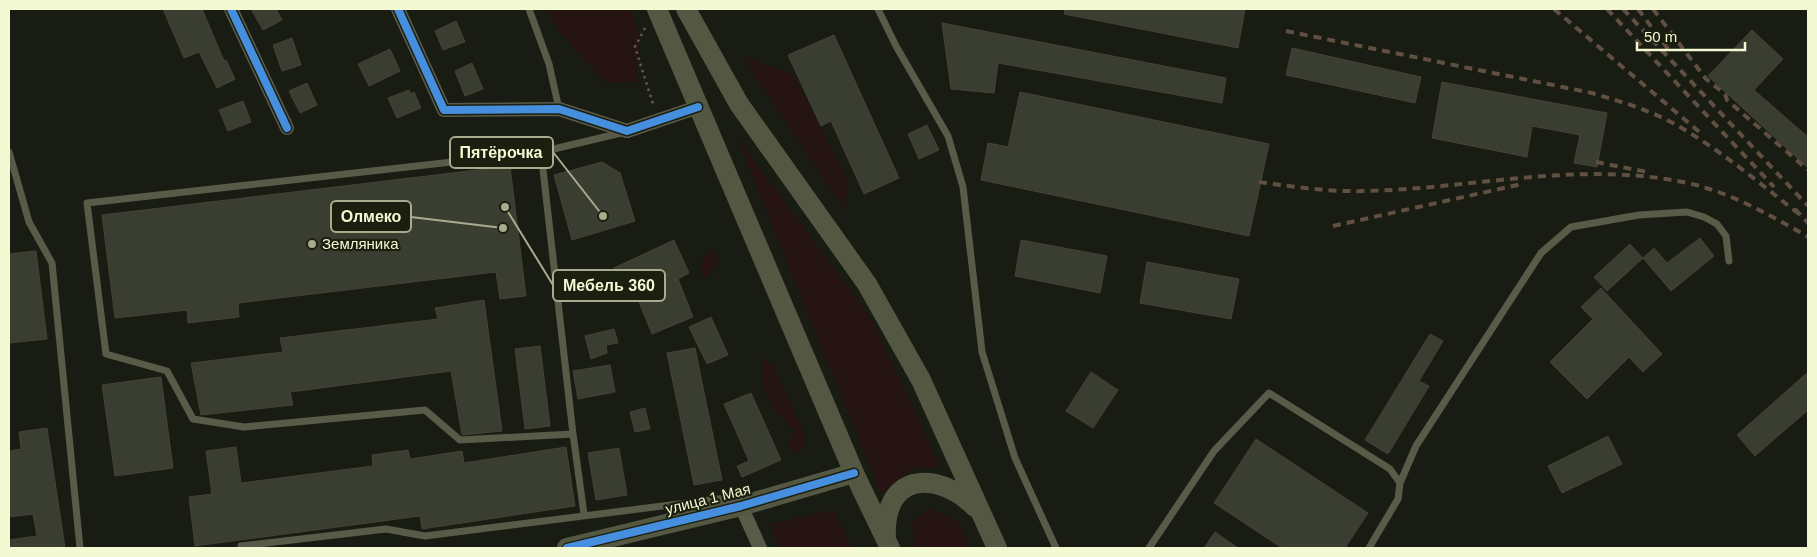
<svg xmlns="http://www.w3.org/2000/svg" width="1817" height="557" viewBox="0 0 1817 557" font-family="Helvetica,sans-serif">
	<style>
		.green { fill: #261413 }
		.building { fill: #3a3e30; stroke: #414436 }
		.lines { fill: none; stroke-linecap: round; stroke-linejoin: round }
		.path { stroke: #63584d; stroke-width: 2.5; stroke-dasharray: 2.5 4; stroke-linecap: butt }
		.lane { stroke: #595b48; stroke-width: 7 }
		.street { stroke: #595b48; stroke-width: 14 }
		.secondary { stroke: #545843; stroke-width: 20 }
		.rail { stroke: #605042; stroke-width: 4; stroke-dasharray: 8 6; stroke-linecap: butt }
		.cycleway-casing { stroke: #1b1f0f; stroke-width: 11 }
		.cycleway { stroke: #468fdf; stroke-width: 8 }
		.poi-dot { fill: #a7ac8f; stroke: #1b1f0f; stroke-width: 2 }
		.labels { text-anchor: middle; stroke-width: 4.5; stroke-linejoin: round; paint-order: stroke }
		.poi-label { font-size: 15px; fill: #f3f9d3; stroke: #1b1f0f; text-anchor: start }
		.street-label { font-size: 15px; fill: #f3f9d3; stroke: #1b1f0f }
		.leader { fill: none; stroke: #a7ac8f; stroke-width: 2 }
		.callout-dot { fill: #a7ac8f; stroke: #1b1f0f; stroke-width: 2 }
		.callout { fill: #1b1f0f; stroke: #a7ac8f; stroke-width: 2 }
		.callout-label { font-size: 16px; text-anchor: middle; font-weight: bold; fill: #f3f9d3 }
	</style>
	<rect width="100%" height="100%" fill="#191c12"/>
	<path class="green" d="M547,9H630L640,36L636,82L606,83L557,29Z
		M745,57L793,74L848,180L845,210L752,72Z
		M736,136L872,320L941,468L913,467L881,494Z
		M715,251L719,261L705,279L701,272L704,256Z
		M764,358L773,366L803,430L804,448L795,455L788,444L795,431C775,412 753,387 764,358Z
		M929,508L957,520L971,548H914L912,523Z
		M834,510L852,548H781L769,524Z"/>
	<path class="building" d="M163,9H202L224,61L226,60L235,79L217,88L199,52L184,58Z
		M251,9H276L282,20L263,30Z
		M1065,9H1245L1238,48L1064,14Z
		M456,21L465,42L443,50L435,31Z
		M942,23L1226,78L1222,103L998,63L994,93L951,89Z
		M1752,30L1783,59L1754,90L1808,137V168L1708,76Z
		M834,35L899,178L864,194L831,121L821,126L788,55Z
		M292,38L301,65L282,71L273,45Z
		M1292,48L1421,77L1415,103L1286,75Z
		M390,49L400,71L369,86L358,64Z
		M472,63L483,89L465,96L455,71Z
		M1442,82L1607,113L1597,167L1574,163L1580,135L1532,126L1527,157L1432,138Z
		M307,83L317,105L300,113L289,91Z
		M409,90L411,94L414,92L421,108L397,118L388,98Z
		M1020,92L1269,144L1249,236L981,180L988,143L1008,147Z
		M243,101L251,122L228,131L219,110Z
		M927,125L939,150L919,159L908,134Z
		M602,162L620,173L635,221L572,240L554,175Z
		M510,166L526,296L500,299L496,272L238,303L239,317L188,323L187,310L115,318L102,215Z
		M1700,238L1714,256L1671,291L1643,258L1654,248L1667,263Z
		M674,240L689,273L678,279L693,317L652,334L637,297L629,301L614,268Z
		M1021,240L1107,256L1100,293L1015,276Z
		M1630,244L1643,258L1607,291L1594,277Z
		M36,251L47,339L9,343V254Z
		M1147,262L1239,279L1231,319L1140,303Z
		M1601,288L1662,354L1643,372L1629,357L1587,399L1550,362L1593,319L1581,307Z
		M484,300L502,431L462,435L451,371L290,392L293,405L201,415L191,363L283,352L280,338L438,319L435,308Z
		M711,317L728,355L707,364L689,327Z
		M614,329L618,343L606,345L607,353L591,359L585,336Z
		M1430,334L1443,341L1419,381L1429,386L1388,454L1365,440Z
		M540,346L550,426L525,429L515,349Z
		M695,348L722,480L694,485L667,353Z
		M610,365L615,392L578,399L573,371Z
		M1091,372L1118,390L1093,428L1066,411Z
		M1808,372V410L1755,456L1737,435Z
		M161,377L173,468L115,476L102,385Z
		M751,393L781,460L742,477L737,466L749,461L724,404Z
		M645,408L650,429L635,432L630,412Z
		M47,428L65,548H9V540L37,536L33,514L9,517V451L21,449L19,432Z
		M1608,436L1622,464L1562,493L1548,466Z
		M1256,439L1368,513L1345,548H1282L1214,503Z
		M236,447L241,483L373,466L372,455L408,450L410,459L462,451L464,463L566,447L575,506L422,529L420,516L195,546L189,497L212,494L206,451Z
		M619,448L627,495L596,500L588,453Z
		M1215,532L1238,548H1204Z"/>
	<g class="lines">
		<path class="path" d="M645,28L635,47L654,107"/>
		<path class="lane" d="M529,9L549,64L559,109
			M878,9L896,46L948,136L963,187L982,352L1015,458L1056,548
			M9,152L29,222L52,263L80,548
			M541,152L573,434L460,440L425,410L244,427L193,419L167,371L106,354L87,203L541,152L621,133
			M573,434L584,514
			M1400,483L1416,446L1541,253L1571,227L1639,215L1687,212L1704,217L1717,224L1726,236L1729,261
			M241,546L386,529L425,536L726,498L734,499L738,502
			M1149,548L1214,451L1269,393L1390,469L1400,483L1398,499L1369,548"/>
		<path class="street" d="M231,9L287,128
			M398,9L444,110L559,109L627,131L698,107
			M741,506L760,548"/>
		<path class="secondary" d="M657,9L854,473L890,548
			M686,9L739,104L867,284L921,380L997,548
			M886,539C882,474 935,468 975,507
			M567,548L741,506L854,473"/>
		<path class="rail" d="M1554,9L1703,135
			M1607,9L1774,187
			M1623,9L1808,206
			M1638,9L1668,49
			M1653,9L1706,79L1725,94L1727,100L1808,170
			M1286,31L1592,93C1619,101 1646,109 1671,122C1717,147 1758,182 1799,214
			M1596,162L1647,172
			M1259,182C1294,187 1329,192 1365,191C1473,189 1583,159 1692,184C1733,194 1772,216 1808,237
			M1795,209L1808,223
			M1333,226L1522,184"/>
		<defs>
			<path id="cycleway" d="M231,9L287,128
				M398,9L444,110L559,109L627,131L698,107
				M567,548L741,506L854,473"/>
		</defs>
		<use href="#cycleway" class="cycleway-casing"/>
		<use href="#cycleway" class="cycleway"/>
	</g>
	<circle class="poi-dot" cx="312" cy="244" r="5"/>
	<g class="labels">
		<g class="poi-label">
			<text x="322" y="249">Земляника</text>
		</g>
		<g class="street-label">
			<text transform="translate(708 499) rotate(-14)" y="5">улица 1 Мая</text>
		</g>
	</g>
	<path class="leader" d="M603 216L553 152M503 228L411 217M505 207L553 285"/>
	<g class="callout-dot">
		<circle cx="603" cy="216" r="5"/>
		<circle cx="503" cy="228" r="5"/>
		<circle cx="505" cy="207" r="5"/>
	</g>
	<g class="callout">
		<rect x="450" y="137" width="103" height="31" rx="5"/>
		<rect x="331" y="201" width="80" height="31" rx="5"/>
		<rect x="553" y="270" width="112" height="31" rx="5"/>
	</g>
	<g class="callout-label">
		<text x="501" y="158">Пятёрочка</text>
		<text x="371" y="222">Олмеко</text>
		<text x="609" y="291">Мебель 360</text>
	</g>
	<rect width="1817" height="557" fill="none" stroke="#f3f9d3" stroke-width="20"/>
	<path d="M1637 42v8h108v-8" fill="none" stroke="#f3f9d3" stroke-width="2.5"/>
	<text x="1644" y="42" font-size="15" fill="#f3f9d3" stroke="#1b1f0f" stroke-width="4" paint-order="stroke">50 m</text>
</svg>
